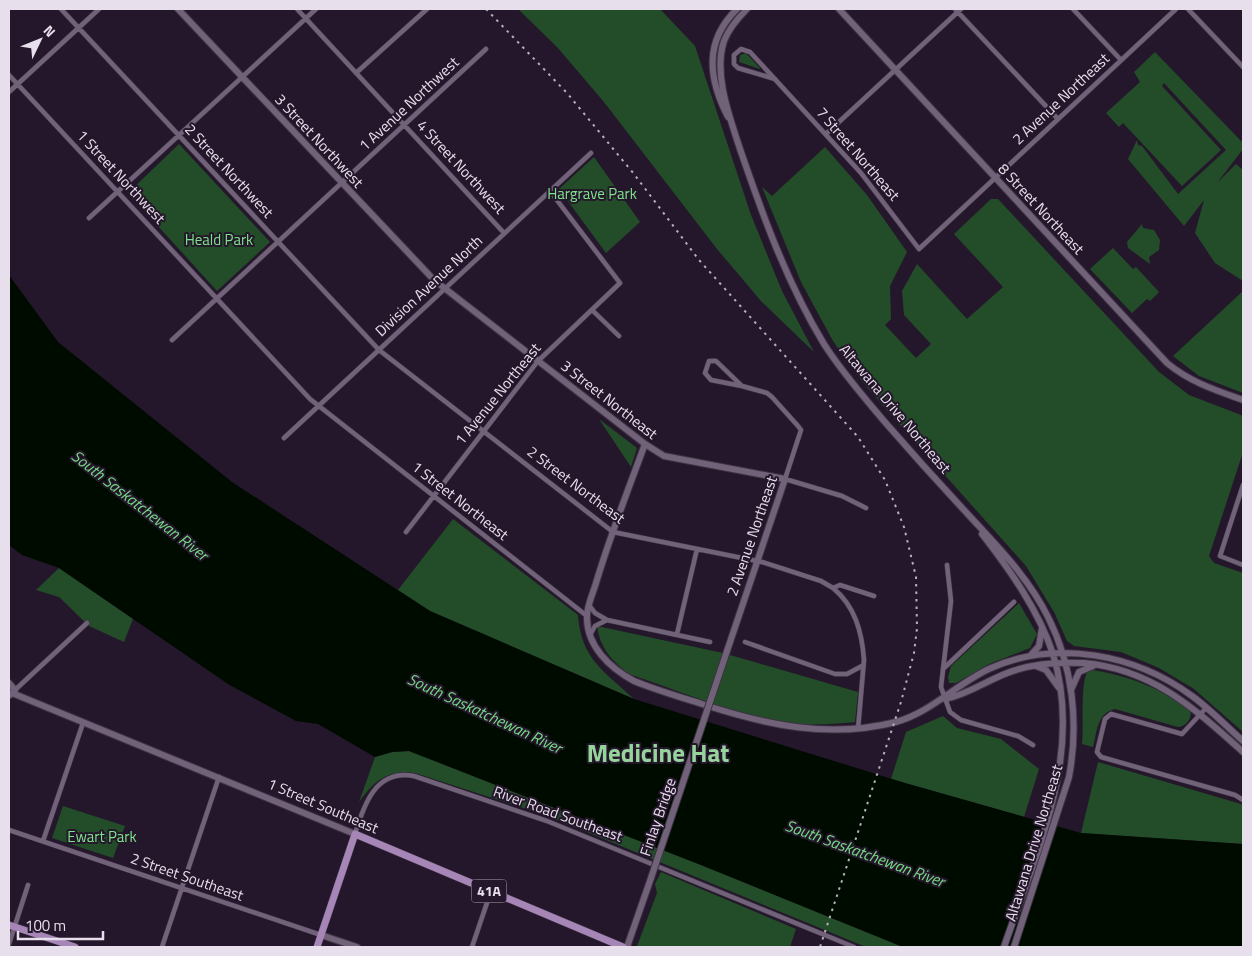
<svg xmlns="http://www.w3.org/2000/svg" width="1252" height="956" viewBox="0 0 1252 956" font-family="'Titillium Web',sans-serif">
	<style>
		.green { fill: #234d29 }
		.water { fill: #000b00 }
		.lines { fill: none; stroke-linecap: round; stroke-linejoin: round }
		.street-casing { stroke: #3d3343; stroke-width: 5.5 }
		.secondary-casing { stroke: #3d3343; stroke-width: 8 }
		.primary-casing { stroke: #3d3343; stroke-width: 8 }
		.street { stroke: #716179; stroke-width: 4.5 }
		.secondary { stroke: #716179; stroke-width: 6 }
		.primary { stroke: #a685b7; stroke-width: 7 }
		.rail { stroke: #b8aebd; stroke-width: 2; stroke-dasharray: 2.5 5; stroke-linecap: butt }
		.secondary-bridge-casing { stroke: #3d3343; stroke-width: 8; stroke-linecap: butt }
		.secondary-bridge { stroke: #716179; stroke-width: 6 }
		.labels { text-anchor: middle; stroke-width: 4; stroke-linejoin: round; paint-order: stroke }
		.shield { fill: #24172b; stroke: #ada3b2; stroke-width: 1 }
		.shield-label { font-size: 14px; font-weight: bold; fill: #e8dfec }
		.street-label { font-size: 15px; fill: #e8dfec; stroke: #24172b }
		.park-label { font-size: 15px; fill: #7de38a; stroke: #24172b }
		.water-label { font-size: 16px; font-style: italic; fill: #75db82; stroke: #24172b }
		.town-label { font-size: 25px; font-weight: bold; fill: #97d49c; stroke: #24172b }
	</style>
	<rect width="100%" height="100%" fill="#24172b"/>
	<path class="green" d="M518,9H660L695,46L751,215L782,291L814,352L761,301L717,249L604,102L557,47Z
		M1155,52L1243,143V149L1217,183L1236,164L1243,170V281L1215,263L1195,233L1204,200L1184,226L1128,159L1137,140L1138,145L1142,146L1178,194L1226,150L1164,83L1162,86L1221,150L1182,186L1123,123L1119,127L1106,113L1140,82L1134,72Z
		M746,53L760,68V69L739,62L740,55Z
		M179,144L270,242L217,291L128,193Z
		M825,147L867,195L907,252L890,286L891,319L885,325L916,358L931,344L904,315L902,291L917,264L967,319L1003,287L954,234L991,199H998L1159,372L1189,395L1241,415L1243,418V452L1209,556L1214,563L1243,573V732L1194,689L1159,668L1121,652L1074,646L1067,641L1054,612L1026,566L892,416L861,380L833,341L801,282L762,187L772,196Z
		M594,157L640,222L606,253L559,189Z
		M1142,224L1143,228L1154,230L1160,240L1159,250L1149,257L1150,264L1128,248L1127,242Z
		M1113,248L1133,269L1136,267L1159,292L1150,301L1147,299L1132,313L1090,269Z
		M1243,291V393L1199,376L1173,356Z
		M599,419L637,448L631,467Z
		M453,519L578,615C581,659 604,671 634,699L430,611L398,590Z
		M59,568L133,619L124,642L89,626L59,597L36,590Z
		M1019,603L1037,634L1030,648L989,664L956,683H949L948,677L951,666Z
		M597,626L723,653L858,692L855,722C833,724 809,726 787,723C737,716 678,690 629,674C612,661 600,648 597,626Z
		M1093,670C1128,676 1162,688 1190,711C1193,718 1185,727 1178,727L1115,709C1097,713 1097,732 1093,747L1082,744C1084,728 1080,681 1088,671Z
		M943,716L957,728L1001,739L1039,769L1024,817L891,779L906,732Z
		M409,751L701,865L903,947H866L548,816L415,773C388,769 374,781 359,802L375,757L392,752Z
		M1098,762L1241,804L1243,806V844L1081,833Z
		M63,806L125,826L113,858L52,838Z
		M661,872L796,929L790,947L637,946L657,893L655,884Z"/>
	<path class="water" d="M9,275L58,342L232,482L430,611L634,699L905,783L1081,833L1243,844V947H903L701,865L409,751L392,752L375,757L318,724L296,721L228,684L59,568L22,555L9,545Z"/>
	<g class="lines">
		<defs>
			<path id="street" d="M61,9L379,350L613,532L762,562L821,581L833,588L840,585L874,596
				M297,9L504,233
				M955,9L1058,119
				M1073,9L1121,60
				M1188,9L1243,67
				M356,73L427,9
				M9,75L310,399L587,616
				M775,79L738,68L734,64V55L741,49L750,52L861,173L919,249L1176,9
				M9,92L99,9
				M826,134L961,9
				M89,218L316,9
				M592,310L619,336
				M172,340L486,49
				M742,386L711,380L705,373L709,361H716L742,386L767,393L772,397L798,426L801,430L785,479L842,496L866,508
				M284,438L591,153
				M1243,485L1220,556L1243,565
				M406,532L538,361L620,283L550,191
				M947,565L951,601L941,687L950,712L961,720L1018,736L1033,745
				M833,588C855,606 862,632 864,660L858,729
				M589,605L595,613L607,620L710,642
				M677,634L697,549
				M590,635L595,626L607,620
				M745,642L835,674H847L862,666
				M943,669L1014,602
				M15,690L87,623
				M1206,708L1182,734L1111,714L1105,719L1097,752L1101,757L1235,795L1243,800
				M9,830L321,935
				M355,834C364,804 376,769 414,776L547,821L854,947
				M43,841L83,723
				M9,944L28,885
				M162,947L219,777
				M472,947L491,891"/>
			<path id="secondary" d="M178,9L434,280L645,444L664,456L785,479L727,651
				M747,9C738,18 729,28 724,41C713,74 730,118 740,149C763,216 787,283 824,344C841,371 863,396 884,421C910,451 937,481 964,510C995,544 1027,575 1048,617C1073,667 1079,723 1069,777L1014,947
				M839,9L1167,363C1190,382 1215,390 1243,400
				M728,117C708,78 704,41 737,9
				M645,444C628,490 610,536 596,583C593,593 587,606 587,616C586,646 610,668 634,681C656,690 680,697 702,704C766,725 829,739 896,722C932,712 957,683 991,668C1056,639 1135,654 1192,696C1210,709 1226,726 1243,741
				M982,534C1010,570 1039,611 1053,654C1084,755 1036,853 1004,947
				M1031,655L1039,646L1042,628
				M1036,666L1046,670L1059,688
				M9,683L15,690L10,695
				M1071,690L1079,672L1093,666
				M12,693L355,834
				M945,699C971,694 991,677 1016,670C1037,663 1061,662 1084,663C1152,669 1194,708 1243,752
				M321,935L357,947
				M627,947L651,878"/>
			<path id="primary" d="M9,925L75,947
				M317,947L355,834L623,947"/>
		</defs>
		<use href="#street" class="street-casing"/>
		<use href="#secondary" class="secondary-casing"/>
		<use href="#primary" class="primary-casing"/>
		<use href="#street" class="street"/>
		<use href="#secondary" class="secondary"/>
		<use href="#primary" class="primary"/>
		<path class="rail" d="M486,9L567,93L634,174L699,260L858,437L885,480L904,527L916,577L917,628L914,653L901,702L820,947"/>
		<defs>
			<path id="secondary-bridge" d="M651,878L727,651"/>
		</defs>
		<use href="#secondary-bridge" class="secondary-bridge-casing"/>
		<use href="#secondary-bridge" class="secondary-bridge"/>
	</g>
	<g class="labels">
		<rect class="shield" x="471.5" y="879.5" width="35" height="23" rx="4"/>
		<g class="shield-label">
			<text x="489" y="896">41A</text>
		</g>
		<g class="street-label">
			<text transform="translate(1061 99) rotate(-43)" y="5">2 Avenue Northeast</text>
			<text transform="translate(409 104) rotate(-43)" y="5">1 Avenue Northwest</text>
			<text transform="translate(319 141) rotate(47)" y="5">3 Street Northwest</text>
			<text transform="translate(858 154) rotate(49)" y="5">7 Street Northeast</text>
			<text transform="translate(461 167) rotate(47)" y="5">4 Street Northwest</text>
			<text transform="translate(229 171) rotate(47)" y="5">2 Street Northwest</text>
			<text transform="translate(121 177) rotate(47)" y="5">1 Street Northwest</text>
			<text transform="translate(1041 209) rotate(47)" y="5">8 Street Northeast</text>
			<text transform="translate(429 286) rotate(-43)" y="5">Division Avenue North</text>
			<text transform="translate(498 394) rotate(-51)" y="5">1 Avenue Northeast</text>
			<text transform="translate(609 400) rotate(38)" y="5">3 Street Northeast</text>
			<text transform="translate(895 409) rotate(50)" y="5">Altawana Drive Northeast</text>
			<text transform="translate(576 485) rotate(37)" y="5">2 Street Northeast</text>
			<text transform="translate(460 501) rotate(38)" y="5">1 Street Northeast</text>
			<text transform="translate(752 536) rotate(-71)" y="5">2 Avenue Northeast</text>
			<text transform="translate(323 806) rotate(23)" y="5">1 Street Southeast</text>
			<text transform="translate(558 814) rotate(20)" y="5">River Road Southeast</text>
			<text transform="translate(658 817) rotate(-71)" y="5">Finlay Bridge</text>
			<text transform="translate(1034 843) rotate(-73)" y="5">Altawana Drive Northeast</text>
			<text transform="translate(187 877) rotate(19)" y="5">2 Street Southeast</text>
		</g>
		<g class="park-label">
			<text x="592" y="199">Hargrave Park</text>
			<text x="219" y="245">Heald Park</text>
			<text x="102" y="842">Ewart Park</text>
		</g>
		<g class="water-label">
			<text transform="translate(140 505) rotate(38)" y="6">South Saskatchewan River</text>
			<text transform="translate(485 713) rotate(25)" y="6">South Saskatchewan River</text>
			<text transform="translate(865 853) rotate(20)" y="6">South Saskatchewan River</text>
		</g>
		<g class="town-label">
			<text x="658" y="762">Medicine Hat</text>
		</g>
	</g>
	<rect width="1252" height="956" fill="none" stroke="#e8dfec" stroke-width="20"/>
	<g transform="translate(40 40) rotate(47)" stroke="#24172b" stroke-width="4" paint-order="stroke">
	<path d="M0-4L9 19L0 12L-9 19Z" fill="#e8dfec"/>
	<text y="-8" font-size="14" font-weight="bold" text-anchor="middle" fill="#e8dfec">N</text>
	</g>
	<path d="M18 931v8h85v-8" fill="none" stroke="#e8dfec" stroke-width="2.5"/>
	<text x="25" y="931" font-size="15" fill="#e8dfec" stroke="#24172b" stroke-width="4" paint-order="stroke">100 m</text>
</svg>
